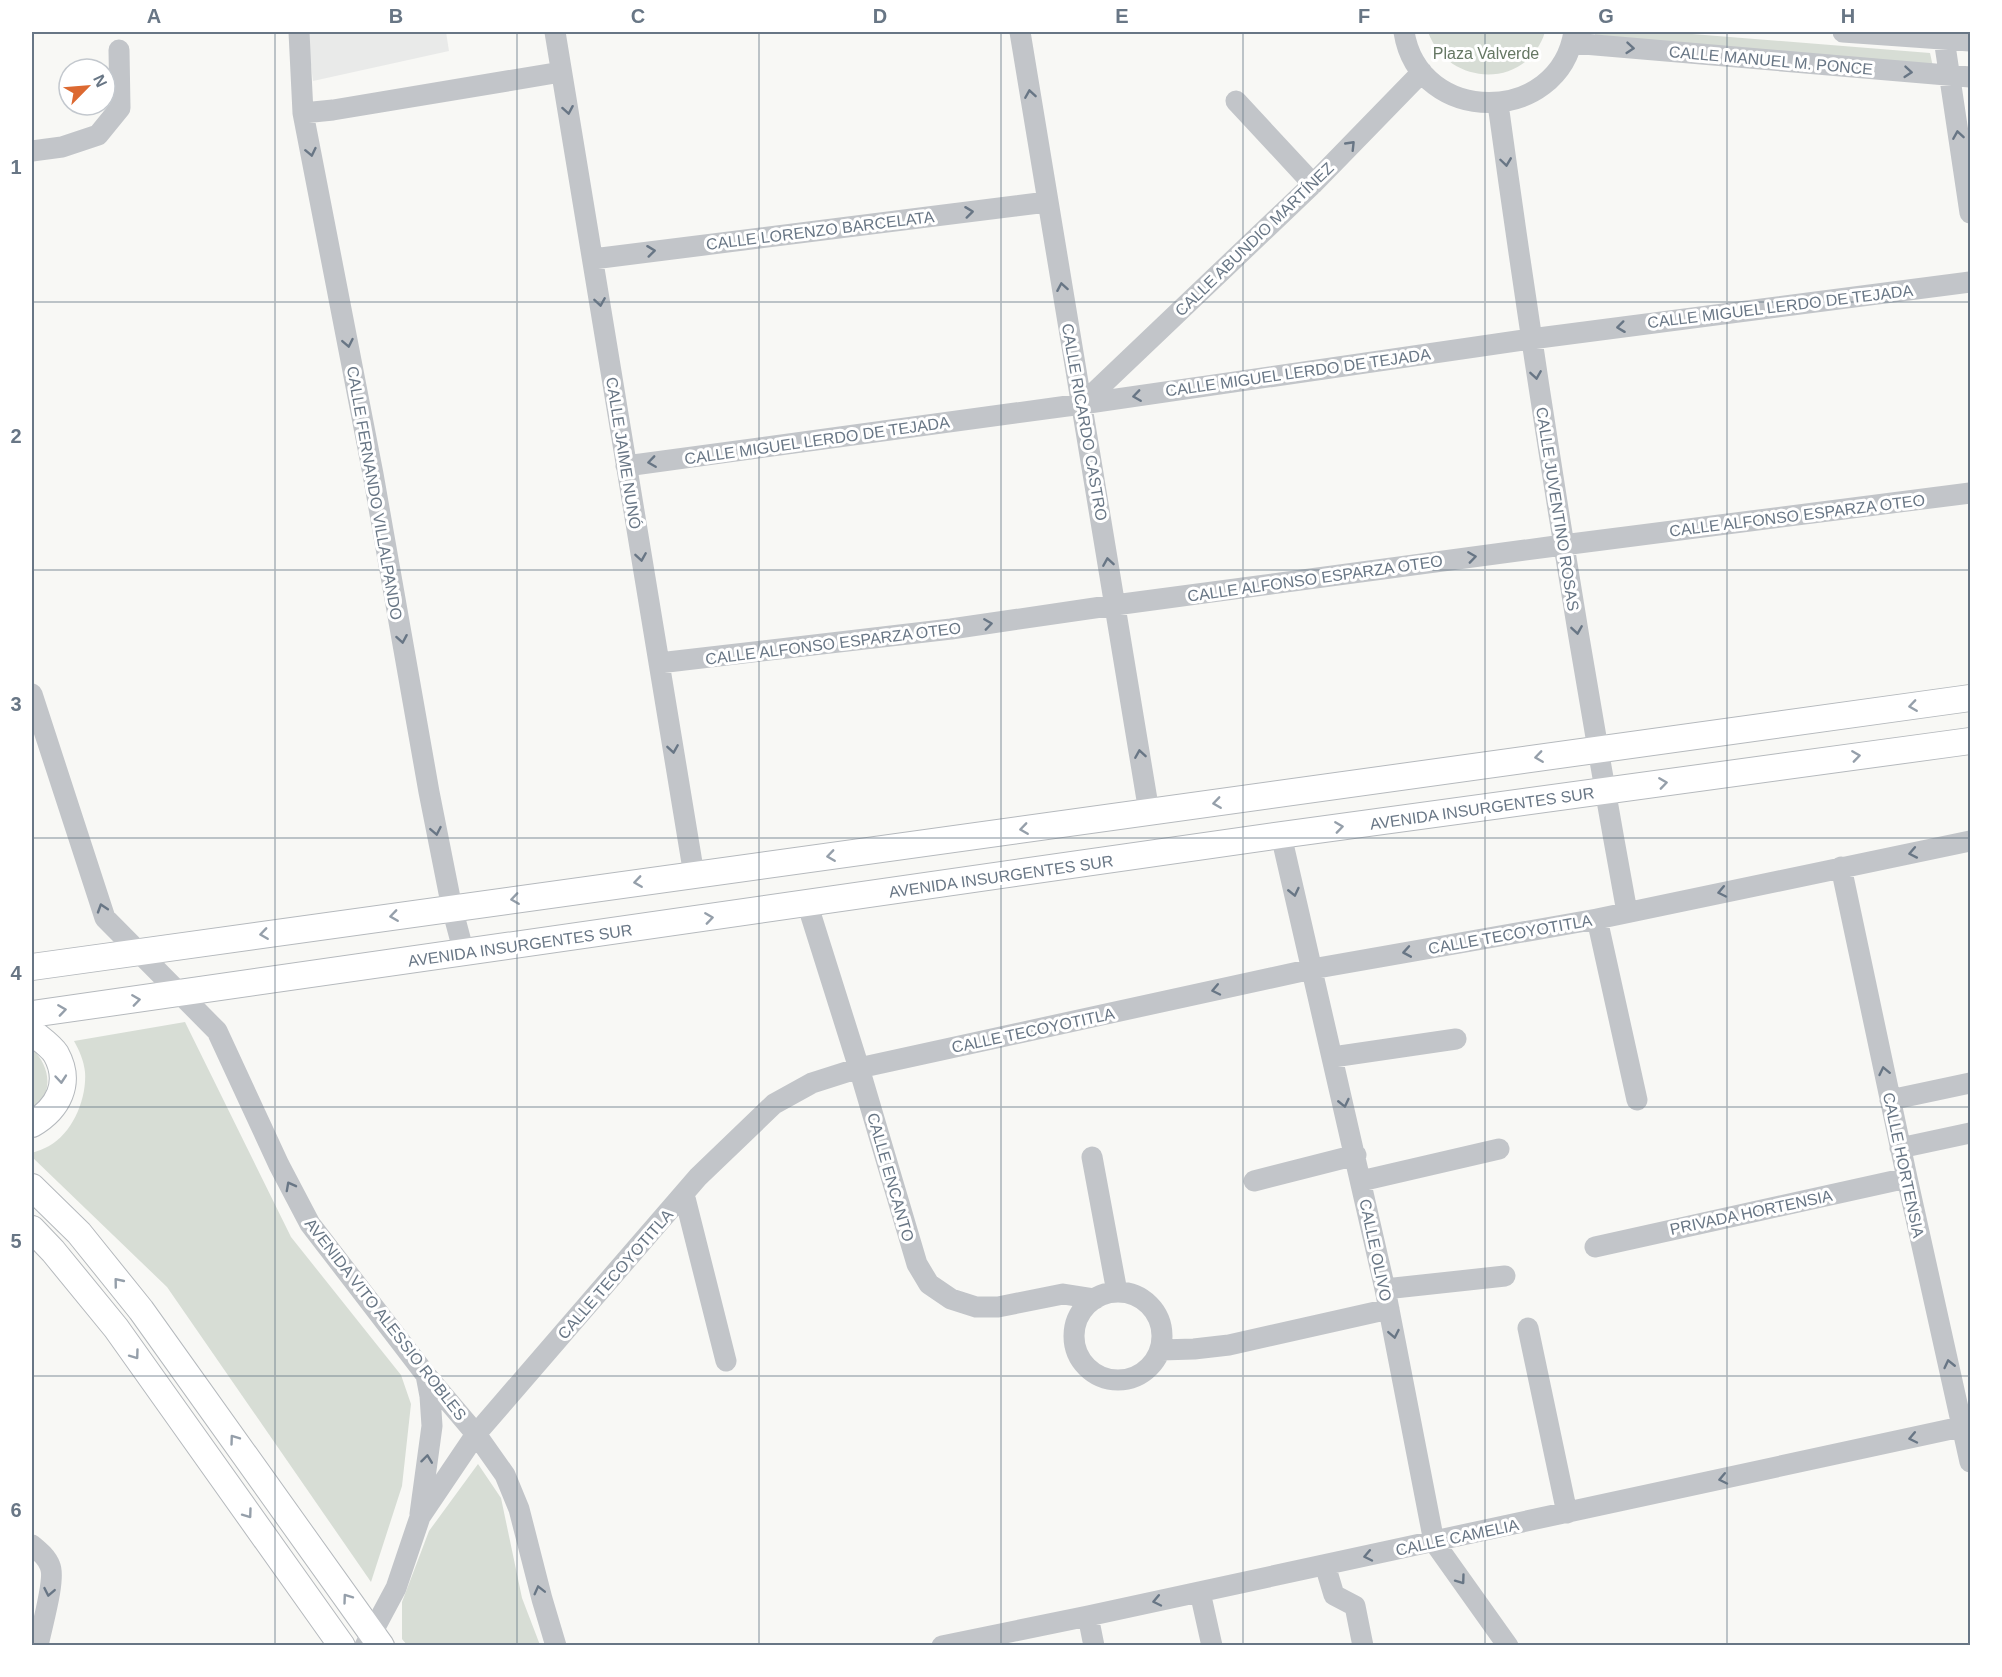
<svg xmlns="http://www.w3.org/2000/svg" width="2002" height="1677" viewBox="0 0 2002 1677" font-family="Arial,sans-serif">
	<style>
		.built { fill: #e9eae9 }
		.green { fill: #d7ddd5 }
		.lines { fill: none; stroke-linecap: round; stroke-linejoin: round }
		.major-casing { stroke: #b5b9bd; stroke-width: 28 }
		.minor { stroke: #c2c5c9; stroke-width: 21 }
		.major { stroke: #fff; stroke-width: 26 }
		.oneway { stroke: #687685 }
		.oneway2 { stroke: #959faa }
		.grid { fill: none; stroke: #687685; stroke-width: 1.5; stroke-opacity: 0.55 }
		.labels { text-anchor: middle; stroke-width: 6; stroke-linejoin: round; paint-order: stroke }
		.park-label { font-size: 16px; fill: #657763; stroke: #fff }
		.street-label { font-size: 16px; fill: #687685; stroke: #fff }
		.neatline { fill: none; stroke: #687685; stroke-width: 2 }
		.grid-label { font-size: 20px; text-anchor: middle; font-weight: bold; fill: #687685 }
	</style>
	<rect width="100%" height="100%" fill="#f8f8f5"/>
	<path class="built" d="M307,32H446L449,51L313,81Z"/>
	<path class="green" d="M1428,32H1545C1527,90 1448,87 1428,32Z
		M1595,32H1667L1930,53L1933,67L1595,35Z
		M185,1022L291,1237L401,1375L411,1404L402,1486L371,1582L167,1287L32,1157V1153C37,1151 44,1149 49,1146C73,1133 87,1098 85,1072C84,1061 79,1050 74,1041Z
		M32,1049C50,1065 55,1094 32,1109Z
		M478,1464L501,1498L522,1598L540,1645H407L402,1639V1602L429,1531Z"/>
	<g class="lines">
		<defs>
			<path id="major" d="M32,967L1970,698
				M32,1014L1281,835L1970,741
				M32,1032C39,1038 51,1046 56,1054C72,1083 58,1109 32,1124
				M32,1187L79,1233L141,1310L381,1646
				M32,1229L53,1251L116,1328L342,1646"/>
		</defs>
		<use href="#major" class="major-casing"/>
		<path class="minor" d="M299,32L303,113L373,474L429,792L452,908L464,953
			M555,32L694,875
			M1020,32L1149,812
			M1404,32C1419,126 1559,126 1574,32
			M1843,32L1970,41
			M1943,32L1970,213
			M1572,43L1970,77
			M1236,101L1313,184
			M1498,104C1535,374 1578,644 1627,912
			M303,113L333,110L561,72
			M32,151L62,147L98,135L120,108L119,50
			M593,259L1047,202
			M1082,404L1313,184L1422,72
			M626,466L1082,404L1531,339L1970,282
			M659,663L951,629L1115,605L1563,545L1970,493
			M32,694L105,918L217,1031L279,1165L310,1224L426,1375L476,1434L505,1475L519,1509L542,1599L556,1646
			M1281,835L1385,1289L1434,1542L1508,1646
			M1841,867L1907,1178L1970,1462
			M807,903L859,1068L917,1264L929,1284L951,1299L976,1307H998L1063,1294L1095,1299
			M1597,919L1637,1100
			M1333,1057L1456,1039
			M1890,1100L1970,1083
			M1900,1148L1970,1133
			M1092,1157L1117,1292
			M1254,1181L1356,1155
			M1361,1181L1499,1149
			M684,1194L726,1361
			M1595,1247L1907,1178
			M1385,1289L1505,1276
			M1074 1336a44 44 0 1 1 88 0a44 44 0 1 1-88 0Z
			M1528,1328L1567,1513
			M1161,1350L1194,1349L1229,1345L1389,1309
			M420,1514L432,1426L430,1396L426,1375
			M32,1545C38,1550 47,1557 50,1566C56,1579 41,1629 38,1646
			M1325,1565L1334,1595L1355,1606L1363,1646
			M1200,1592L1212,1646
			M1088,1616L1094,1646
			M365,1646L396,1588L420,1517L476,1434L698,1177L774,1104L812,1083L859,1068L1312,969L1597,919L1970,841
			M942,1646L1088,1616L1970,1425"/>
		<use href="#major" class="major"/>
	</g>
	<defs><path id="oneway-chevron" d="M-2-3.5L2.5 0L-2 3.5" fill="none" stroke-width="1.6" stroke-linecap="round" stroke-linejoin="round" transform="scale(1.5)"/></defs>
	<g class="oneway">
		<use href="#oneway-chevron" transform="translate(1630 48) rotate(5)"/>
		<use href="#oneway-chevron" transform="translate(1908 72) rotate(5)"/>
		<use href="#oneway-chevron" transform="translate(1030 94) rotate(-99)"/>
		<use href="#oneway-chevron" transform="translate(568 110) rotate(80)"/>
		<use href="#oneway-chevron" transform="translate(1958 135) rotate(-99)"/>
		<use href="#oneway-chevron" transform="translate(1351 145) rotate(-46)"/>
		<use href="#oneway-chevron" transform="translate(311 152) rotate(78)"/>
		<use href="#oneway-chevron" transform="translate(1506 162) rotate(82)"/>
		<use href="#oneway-chevron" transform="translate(969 212) rotate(-7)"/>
		<use href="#oneway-chevron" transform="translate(651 251) rotate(-7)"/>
		<use href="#oneway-chevron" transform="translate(1062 287) rotate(-100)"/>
		<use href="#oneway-chevron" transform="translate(600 302) rotate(81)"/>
		<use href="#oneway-chevron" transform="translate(1621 327) rotate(173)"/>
		<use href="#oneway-chevron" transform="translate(348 343) rotate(79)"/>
		<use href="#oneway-chevron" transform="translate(1536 375) rotate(81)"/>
		<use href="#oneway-chevron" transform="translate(1137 396) rotate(172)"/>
		<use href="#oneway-chevron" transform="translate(652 462) rotate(172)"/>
		<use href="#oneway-chevron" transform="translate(641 557) rotate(81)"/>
		<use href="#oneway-chevron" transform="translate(1472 557) rotate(-8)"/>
		<use href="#oneway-chevron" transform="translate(1108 562) rotate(-99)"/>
		<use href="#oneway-chevron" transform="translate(988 624) rotate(-8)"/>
		<use href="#oneway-chevron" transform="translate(1577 630) rotate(81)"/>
		<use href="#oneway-chevron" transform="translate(402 639) rotate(80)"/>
		<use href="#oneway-chevron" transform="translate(673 749) rotate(81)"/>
		<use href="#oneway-chevron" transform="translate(1140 754) rotate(-99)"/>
		<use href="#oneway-chevron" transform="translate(436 831) rotate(79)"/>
		<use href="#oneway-chevron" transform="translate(1913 853) rotate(169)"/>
		<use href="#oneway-chevron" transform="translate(1294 892) rotate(77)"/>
		<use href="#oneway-chevron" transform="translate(1722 892) rotate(168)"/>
		<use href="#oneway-chevron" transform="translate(102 908) rotate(-108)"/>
		<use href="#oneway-chevron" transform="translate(1407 952) rotate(170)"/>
		<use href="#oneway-chevron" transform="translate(1216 990) rotate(168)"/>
		<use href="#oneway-chevron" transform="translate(1884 1071) rotate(-102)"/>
		<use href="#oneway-chevron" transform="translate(1344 1103) rotate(77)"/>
		<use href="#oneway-chevron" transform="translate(290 1186) rotate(-118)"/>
		<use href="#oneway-chevron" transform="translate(1394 1334) rotate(79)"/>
		<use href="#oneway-chevron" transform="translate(1949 1364) rotate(-103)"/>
		<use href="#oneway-chevron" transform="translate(1913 1438) rotate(168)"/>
		<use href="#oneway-chevron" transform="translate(427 1459) rotate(-83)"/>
		<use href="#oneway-chevron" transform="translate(1723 1479) rotate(168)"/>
		<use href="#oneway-chevron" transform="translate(1368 1556) rotate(168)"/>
		<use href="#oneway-chevron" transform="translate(1461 1580) rotate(54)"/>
		<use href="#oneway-chevron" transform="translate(539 1590) rotate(-104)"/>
		<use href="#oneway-chevron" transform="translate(49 1592) rotate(101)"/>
		<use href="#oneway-chevron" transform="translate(1157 1601) rotate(168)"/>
	</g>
	<g class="oneway2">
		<use href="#oneway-chevron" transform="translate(1913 706) rotate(172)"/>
		<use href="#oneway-chevron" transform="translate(1856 756) rotate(-8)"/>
		<use href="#oneway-chevron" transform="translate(1539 757) rotate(172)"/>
		<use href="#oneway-chevron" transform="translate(1663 783) rotate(-8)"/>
		<use href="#oneway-chevron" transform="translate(1217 803) rotate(172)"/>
		<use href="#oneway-chevron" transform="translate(1339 827) rotate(-8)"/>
		<use href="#oneway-chevron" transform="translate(1024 829) rotate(172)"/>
		<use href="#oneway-chevron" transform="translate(831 856) rotate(172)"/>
		<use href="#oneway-chevron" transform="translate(638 882) rotate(172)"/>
		<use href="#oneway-chevron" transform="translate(515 899) rotate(172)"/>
		<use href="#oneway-chevron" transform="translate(394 916) rotate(172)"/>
		<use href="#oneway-chevron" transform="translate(709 918) rotate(-8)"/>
		<use href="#oneway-chevron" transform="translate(264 934) rotate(172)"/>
		<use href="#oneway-chevron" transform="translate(136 1000) rotate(-8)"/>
		<use href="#oneway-chevron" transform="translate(62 1010) rotate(-8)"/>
		<use href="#oneway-chevron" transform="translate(61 1079) rotate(85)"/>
		<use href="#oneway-chevron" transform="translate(118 1282) rotate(-129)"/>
		<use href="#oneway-chevron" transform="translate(135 1355) rotate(54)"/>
		<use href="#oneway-chevron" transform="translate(234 1439) rotate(-126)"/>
		<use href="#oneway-chevron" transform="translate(248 1514) rotate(54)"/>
		<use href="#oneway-chevron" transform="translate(347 1598) rotate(-126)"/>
	</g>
	<path class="grid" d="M275,32V1646M517,32V1646M759,32V1646M1001,32V1646M1243,32V1646M1485,32V1646M1727,32V1646M32,302H1970M32,570H1970M32,838H1970M32,1107H1970M32,1376H1970"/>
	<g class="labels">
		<g class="park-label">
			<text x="1486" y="59">Plaza Valverde</text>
		</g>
		<g class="street-label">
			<text transform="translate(1771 60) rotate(5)" y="6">CALLE MANUEL M. PONCE</text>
			<text transform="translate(820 230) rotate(-7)" y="6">CALLE LORENZO BARCELATA</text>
			<text transform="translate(1254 239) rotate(-44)" y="6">CALLE ABUNDIO MARTÍNEZ</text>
			<text transform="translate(1780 306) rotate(-7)" y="6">CALLE MIGUEL LERDO DE TEJADA</text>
			<text transform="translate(1298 372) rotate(-8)" y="6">CALLE MIGUEL LERDO DE TEJADA</text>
			<text transform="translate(1085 422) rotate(80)" y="6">CALLE RICARDO CASTRO</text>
			<text transform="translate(817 440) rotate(-8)" y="6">CALLE MIGUEL LERDO DE TEJADA</text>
			<text transform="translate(624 453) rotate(81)" y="6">CALLE JAIME NUNÓ</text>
			<text transform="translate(375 493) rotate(80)" y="6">CALLE FERNANDO VILLALPANDO</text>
			<text transform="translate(1558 509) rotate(81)" y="6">CALLE JUVENTINO ROSAS</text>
			<text transform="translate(1797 515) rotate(-7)" y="6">CALLE ALFONSO ESPARZA OTEO</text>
			<text transform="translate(1315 578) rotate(-8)" y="6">CALLE ALFONSO ESPARZA OTEO</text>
			<text transform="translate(833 643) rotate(-7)" y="6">CALLE ALFONSO ESPARZA OTEO</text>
			<text transform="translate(1482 808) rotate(-8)" y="6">AVENIDA INSURGENTES SUR</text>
			<text transform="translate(1001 876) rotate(-8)" y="6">AVENIDA INSURGENTES SUR</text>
			<text transform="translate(1510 934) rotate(-10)" y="6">CALLE TECOYOTITLA</text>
			<text transform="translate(520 945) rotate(-8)" y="6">AVENIDA INSURGENTES SUR</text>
			<text transform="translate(1033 1030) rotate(-12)" y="6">CALLE TECOYOTITLA</text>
			<text transform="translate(1904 1165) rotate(78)" y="6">CALLE HORTENSIA</text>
			<text transform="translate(891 1177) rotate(74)" y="6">CALLE ENCANTO</text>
			<text transform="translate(1751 1212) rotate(-12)" y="6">PRIVADA HORTENSIA</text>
			<text transform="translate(1376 1250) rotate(78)" y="6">CALLE OLIVO</text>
			<text transform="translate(615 1274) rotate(-49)" y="6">CALLE TECOYOTITLA</text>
			<text transform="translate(386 1319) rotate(52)" y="6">AVENIDA VITO ALESSIO ROBLES</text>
			<text transform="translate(1457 1537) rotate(-12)" y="6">CALLE CAMELIA</text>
		</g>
	</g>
	<rect width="2002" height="1677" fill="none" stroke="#ffffff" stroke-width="66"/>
	<g transform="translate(87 87) rotate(65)"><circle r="28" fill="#ffffff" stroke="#c3c8ce" stroke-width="1.5"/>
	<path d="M0-4.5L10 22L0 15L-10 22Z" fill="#dc6931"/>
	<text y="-9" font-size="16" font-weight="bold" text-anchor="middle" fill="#687685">N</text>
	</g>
	<rect x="33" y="33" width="1936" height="1611" class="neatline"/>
	<g class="grid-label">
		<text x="154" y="23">A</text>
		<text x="396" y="23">B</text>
		<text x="638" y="23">C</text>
		<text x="880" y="23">D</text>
		<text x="1122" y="23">E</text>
		<text x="1364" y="23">F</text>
		<text x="1606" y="23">G</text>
		<text x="1848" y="23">H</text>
		<text x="16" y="174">1</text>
		<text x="16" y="443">2</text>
		<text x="16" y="711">3</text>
		<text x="16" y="980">4</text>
		<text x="16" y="1248">5</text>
		<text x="16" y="1517">6</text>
	</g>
</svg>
